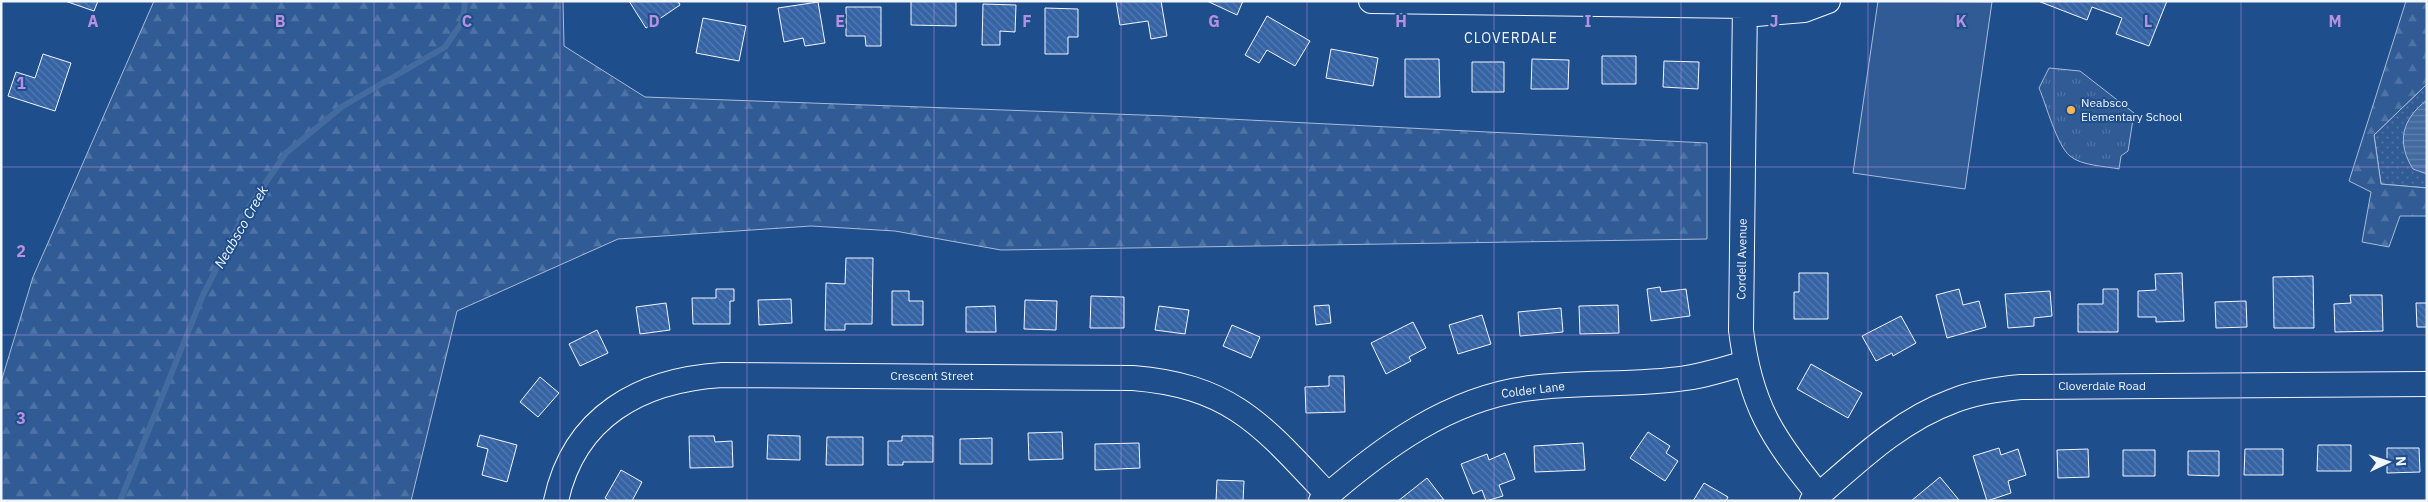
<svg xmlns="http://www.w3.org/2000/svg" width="2428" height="502" viewBox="0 0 2428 502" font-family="'IBM Plex Sans',sans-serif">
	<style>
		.grass { fill: url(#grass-dots); stroke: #a8bbd7 }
		.forest { fill: url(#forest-firs); stroke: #a8bbd7 }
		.park { fill: url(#park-tufts); stroke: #a8bbd7 }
		.built { fill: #305b95; stroke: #a8bbd7 }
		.water { fill: url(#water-rules); stroke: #a8bbd7 }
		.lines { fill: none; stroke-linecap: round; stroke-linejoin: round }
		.stream { stroke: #446ba0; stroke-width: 6 }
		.building { fill: url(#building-back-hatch); stroke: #f2f6ff }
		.minor-casing { stroke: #f2f6ff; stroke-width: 26 }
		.minor { stroke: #1f4e8c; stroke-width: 24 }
		.grid { fill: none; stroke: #b691df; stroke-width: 1; stroke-opacity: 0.55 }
		.poi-dot { fill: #ffb74d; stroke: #1f4e8c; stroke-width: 2 }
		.labels { text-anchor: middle; stroke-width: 4; stroke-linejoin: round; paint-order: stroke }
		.poi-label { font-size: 12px; fill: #f2f6ff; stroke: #1f4e8c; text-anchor: start }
		.street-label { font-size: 12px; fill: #f2f6ff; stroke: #1f4e8c }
		.neighbourhood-label { font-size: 14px; letter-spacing: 1px; fill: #f2f6ff; stroke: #1f4e8c }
		.water-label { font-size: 14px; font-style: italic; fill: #f2f6ff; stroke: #1f4e8c }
		.grid-label { font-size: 16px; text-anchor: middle; font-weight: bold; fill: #b691df; stroke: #1f4e8c; stroke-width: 4; stroke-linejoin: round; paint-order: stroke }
	</style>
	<defs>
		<pattern id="grass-dots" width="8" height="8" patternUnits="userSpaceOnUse" patternTransform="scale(1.25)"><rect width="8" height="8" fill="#305b95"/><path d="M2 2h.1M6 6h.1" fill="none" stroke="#4e73a5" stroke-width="1.8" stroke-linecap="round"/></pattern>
		<pattern id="forest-firs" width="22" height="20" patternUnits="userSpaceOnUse" patternTransform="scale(1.25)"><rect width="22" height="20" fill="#305b95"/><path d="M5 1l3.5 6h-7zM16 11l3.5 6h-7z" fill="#4e73a5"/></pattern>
		<pattern id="park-tufts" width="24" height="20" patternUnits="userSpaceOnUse" patternTransform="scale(1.25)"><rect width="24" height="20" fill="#305b95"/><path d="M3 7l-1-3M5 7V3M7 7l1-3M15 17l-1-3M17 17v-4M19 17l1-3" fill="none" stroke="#4e73a5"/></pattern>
		<pattern id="water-rules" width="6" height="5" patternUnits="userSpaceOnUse" patternTransform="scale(1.25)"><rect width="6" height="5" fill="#446ba0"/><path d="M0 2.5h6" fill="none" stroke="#5f81ae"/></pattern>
		<pattern id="building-back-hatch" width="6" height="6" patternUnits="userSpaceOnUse" patternTransform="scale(1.25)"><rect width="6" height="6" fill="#3563a3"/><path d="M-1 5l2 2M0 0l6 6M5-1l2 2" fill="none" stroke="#537ab1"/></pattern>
	</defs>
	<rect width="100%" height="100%" fill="#1f4e8c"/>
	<path class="grass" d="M2427,84V188L2381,184L2374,135Z"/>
	<path class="forest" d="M154,1H563L564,46L645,97L1169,116L1707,143V239L1001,250L895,231L811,226L618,239L457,311L411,501H1V382L33,277Z
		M2406,1H2427V84L2374,135L2381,184L2427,188V216H2400L2389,247L2362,242L2371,192L2349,181Z"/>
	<path class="park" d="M2049,68L2080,71L2134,113L2128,151L2121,156L2119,169C2105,166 2082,166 2070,156C2057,146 2046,104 2039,88Z"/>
	<path class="built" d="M1878,1L1992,2L1965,189L1853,173Z"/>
	<path class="water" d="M2427,100V174L2413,169C2396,142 2402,119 2427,100Z"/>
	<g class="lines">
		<path class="stream" d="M120,501L203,295L245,213L286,153L343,106L445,47L463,21L465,1"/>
	</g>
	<path class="building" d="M65,1H98L94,11Z
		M629,1H678L680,5L646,28Z
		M911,1H956V26L911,25Z
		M1116,1H1161L1167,36L1151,39L1148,21L1120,25Z
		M1207,1H1243L1237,15Z
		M2038,1H2167L2149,46L2116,34L2122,18L2092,7L2087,20Z
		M818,2L825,43L805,46L803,38L784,42L778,8Z
		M983,4L1016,5L1015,32L1000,31V45H982Z
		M846,7H881V46H866L865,36H846Z
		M1045,8L1078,9V37H1068V54H1045Z
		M1267,16L1310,41L1295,66L1267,50L1259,63L1245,55Z
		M703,18L746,26L739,61L696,53Z
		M1331,49L1378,58L1373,86L1326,78Z
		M43,54L71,63L55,111L8,96L16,72L35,78Z
		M1602,56H1636V84H1602Z
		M1405,59H1439L1440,97H1405Z
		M1532,59L1569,60L1568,89H1531Z
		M1664,61L1699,62L1698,89L1663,87Z
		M1472,62H1504V92H1472Z
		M846,258H873L872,324H845V330H825L826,283L845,284Z
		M1799,273H1828V319H1794V292H1799Z
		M2182,273L2184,321L2156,322V317H2138V291L2156,290L2155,274Z
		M2313,276L2314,328H2274L2273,277Z
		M1660,287L1661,292L1686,289L1690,316L1651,321L1647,289Z
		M716,289H734V301H730V324H693L692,298H716Z
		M1959,289L1963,305L1979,301L1986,327L1947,338L1936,295Z
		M2103,289H2118V332H2078V304H2103Z
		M892,291H909V301H923V325H892Z
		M2050,291L2052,316L2034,318V326L2008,328L2005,294Z
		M2350,295H2382L2383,331L2335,332L2334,304L2351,303Z
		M1091,296L1124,297V328H1090Z
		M791,299L792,323L759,325L758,300Z
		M1025,300L1057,301L1056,330L1024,329Z
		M2246,301L2247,327L2216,328L2215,302Z
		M666,303L670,330L640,334L636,307Z
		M2416,303H2427V327H2417Z
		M1329,305L1331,323L1316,325L1314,306Z
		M1618,305L1619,333L1580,334L1579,306Z
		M995,306L996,332H966V307Z
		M1159,306L1189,310L1185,334L1155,330Z
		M1561,308L1563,332L1520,336L1518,312Z
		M1482,315L1491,344L1458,354L1449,325Z
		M1901,316L1916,343L1893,356L1892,353L1876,361L1862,336Z
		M1413,322L1426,348L1409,357L1411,361L1386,374L1371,343Z
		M1232,325L1260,337L1251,358L1223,346Z
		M597,330L608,353L580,366L569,344Z
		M1811,364L1862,393L1848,418L1797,389Z
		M1329,376H1344L1345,412L1306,413L1305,387L1329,386Z
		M540,377L559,393L538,417L520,402Z
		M1062,432L1063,459L1029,460L1028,433Z
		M1648,432L1670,446L1666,453L1678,461L1665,481L1630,458Z
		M480,435L517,445L507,482L482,475L488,449L477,446Z
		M768,435L800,436V460L767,459Z
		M689,436H714L715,442L732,441L733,467L690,468Z
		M902,436H933V462H903V465H888V441H902Z
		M827,437H863V465H826Z
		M992,438V464H960V439Z
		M1139,443L1140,468L1095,470V444Z
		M1583,443L1585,470L1535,472L1534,446Z
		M2318,445H2351V471H2317Z
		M1999,448L2001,455L2018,449L2026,475L2008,481L2011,493L1987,501L1973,456Z
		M2387,448H2419L2420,472L2387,473Z
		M2088,449L2089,477L2058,478L2057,450Z
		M2245,449H2283V475H2244Z
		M2123,450H2155V476H2123Z
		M2188,451H2219V476L2188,475Z
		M1505,453L1515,479L1499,485L1503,496L1486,501L1482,490L1473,494L1461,464L1487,454L1489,460Z
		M621,470L642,482L632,501H610L605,498Z
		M1940,477L1959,500L1911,501Z
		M1427,478L1444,500L1398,501Z
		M1217,480L1244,481L1243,501H1216Z
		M1704,483L1728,497L1726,501H1693Z"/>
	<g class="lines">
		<defs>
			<path id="minor" d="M1371,1L1745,6
				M1745,1L1741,330C1750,404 1772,438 1819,495
				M1745,15L1804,10L1828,1
				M556,501C574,416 641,380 722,375L1133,378C1232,386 1263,426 1328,495
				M1321,501C1382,448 1449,398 1531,388C1583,381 1635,386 1686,378C1706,375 1726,369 1745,363
				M1812,501C1856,463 1898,421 1953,401C1975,392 1998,389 2021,387L2427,384"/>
		</defs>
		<use href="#minor" class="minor-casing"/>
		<use href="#minor" class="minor"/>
	</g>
	<path class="grid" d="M187,1V501M374,1V501M560,1V501M747,1V501M934,1V501M1121,1V501M1307,1V501M1494,1V501M1681,1V501M1868,1V501M2054,1V501M2241,1V501M1,167H2427M1,335H2427"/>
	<circle class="poi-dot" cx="2071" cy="110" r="5"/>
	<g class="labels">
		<g class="poi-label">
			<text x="2081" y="107">Neabsco<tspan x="2081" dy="14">Elementary School</tspan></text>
		</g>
		<g class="street-label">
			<text transform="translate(1742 259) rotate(-89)" y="4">Cordell Avenue</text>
			<text x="932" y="380">Crescent Street</text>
			<text x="2102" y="390">Cloverdale Road</text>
			<text transform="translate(1533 390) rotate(-7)" y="4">Colder Lane</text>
		</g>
		<g class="neighbourhood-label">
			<text x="1511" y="43">CLOVERDALE</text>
		</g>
		<g class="water-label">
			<text transform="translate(241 227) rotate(-60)" y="5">Neabsco Creek</text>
		</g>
	</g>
	<g class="grid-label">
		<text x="93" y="27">A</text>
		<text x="280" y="27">B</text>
		<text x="467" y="27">C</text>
		<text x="654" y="27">D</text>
		<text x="840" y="27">E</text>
		<text x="1027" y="27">F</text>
		<text x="1214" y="27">G</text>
		<text x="1401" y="27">H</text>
		<text x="1588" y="27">I</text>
		<text x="1774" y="27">J</text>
		<text x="1961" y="27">K</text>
		<text x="2148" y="27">L</text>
		<text x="2335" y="27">M</text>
		<text x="21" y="89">1</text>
		<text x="21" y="257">2</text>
		<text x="21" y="424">3</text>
	</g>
	<rect width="2428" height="502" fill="none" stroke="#f2f6ff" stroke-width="5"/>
	<g transform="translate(2388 462) rotate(86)" stroke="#1f4e8c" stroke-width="4" paint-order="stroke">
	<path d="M0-4L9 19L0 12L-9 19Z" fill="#f2f6ff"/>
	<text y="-8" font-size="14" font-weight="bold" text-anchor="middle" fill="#f2f6ff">N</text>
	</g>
</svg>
